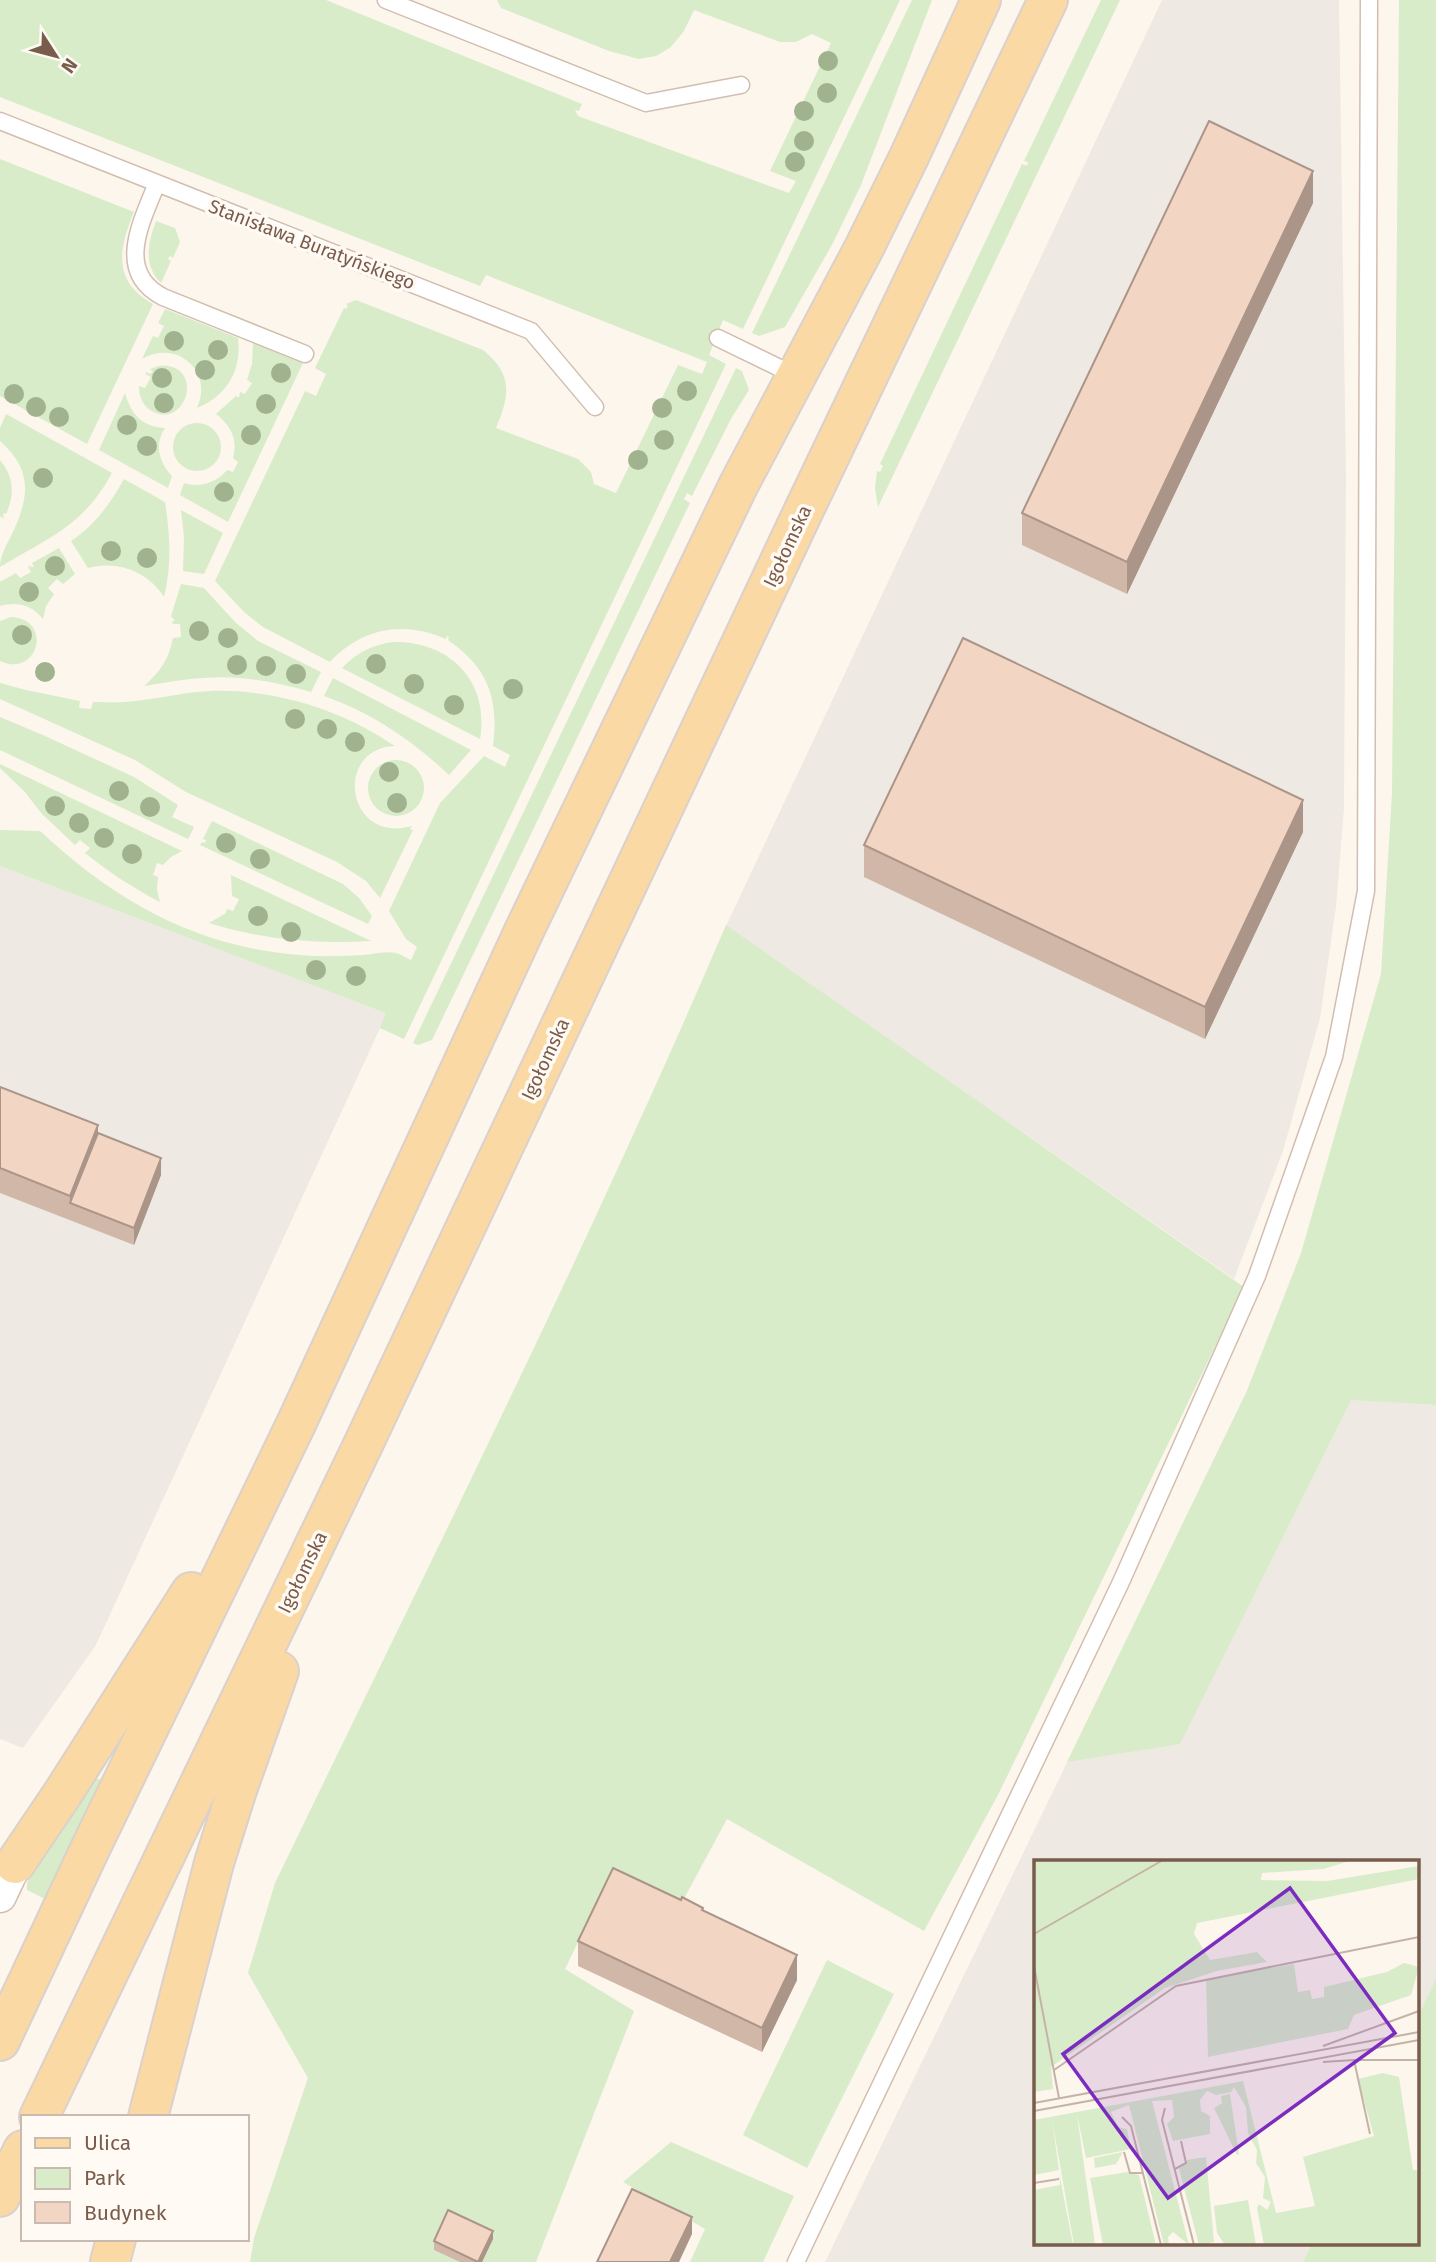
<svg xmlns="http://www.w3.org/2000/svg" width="1436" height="2262" viewBox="0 0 1436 2262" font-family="'Fira Sans',sans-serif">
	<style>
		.industrial { fill: #efe9e4 }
		.green { fill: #d8ecc9 }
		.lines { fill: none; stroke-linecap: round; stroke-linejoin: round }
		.lane-casing { stroke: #d1beb0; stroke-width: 19 }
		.street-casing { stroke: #d1beb0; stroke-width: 35 }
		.primary-casing { stroke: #dad1cd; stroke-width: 42 }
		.lane { stroke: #fff; stroke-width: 16 }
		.street { stroke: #fff; stroke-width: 32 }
		.primary { stroke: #fbd9a5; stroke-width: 38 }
		.tree { fill: #a0b28e }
		.wall { fill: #d1b7a8 }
		.shaded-wall { fill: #aa9588 }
		.building { fill: #f3d5c3; stroke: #aa9588; stroke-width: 2 }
		.labels { text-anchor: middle; stroke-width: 7; stroke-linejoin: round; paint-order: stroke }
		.street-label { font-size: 19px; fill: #7a5c4d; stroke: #fffaf3 }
		.inset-road { fill: none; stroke: #c5b3a7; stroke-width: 2 }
		.view { fill: #7b2cbf; fill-opacity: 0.15; stroke: #7b2cbf; stroke-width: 3.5 }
		.inset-edge { fill: none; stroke: #7a5c4d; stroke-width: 3.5 }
	</style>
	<rect width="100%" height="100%" fill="#fdf6ec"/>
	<path class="industrial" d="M1162,0H1339L1346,477L1344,808L1336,907L1320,1018L1283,1151L1234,1279L726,926Z
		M0,866L387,1013L96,1645L23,1748L0,1739Z
		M1246,1393L1436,1405V1978L1417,2019V1861H1035V2243H1312L1303,2262H825Z"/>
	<path class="green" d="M0,0H326L582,104L579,111L575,110L578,116L789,193L796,181L770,171L831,43L812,34L796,42H780L694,10L684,31L671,47L656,56L639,59L609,51L501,8L497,0H900L743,329L723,320L709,355L726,364L404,1039L380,1028L386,1013L0,866V830L40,831C115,901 196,947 300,955C321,957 343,956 364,955C374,954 387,951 396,953C401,954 406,958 411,960L417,947L406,939L389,911L440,803L484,756L505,767L510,755L493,746C499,698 488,668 448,640L449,637L447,636L446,639C404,620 361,628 330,662L263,627L244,612L215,581L305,391L316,396L326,374L315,368L344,308L346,309L348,306L346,304L356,300L483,350C513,374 510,395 496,428L578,459L591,472L594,484L616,493L678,365L702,374L707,362L486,275L480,286L0,97Z
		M912,0H932L861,185L833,243L785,327L759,336L752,333Z
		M1101,0H1120L878,507L875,488L877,471L880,472L883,466L880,464L1022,164L1027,166L1028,162L1024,161Z
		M1399,0H1436V1405L1351,1400L1180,1744L1067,1762L1246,1393L1301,1253L1381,974L1392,793Z
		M0,159L134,212C118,250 113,282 153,304L87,444L0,396Z
		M156,221L175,228L180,242L173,258L170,256L168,259L171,261L161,283C143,266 148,242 156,221Z
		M165,309L238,338C242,370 227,396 197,408C214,371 176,339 142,359L153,336L158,338L164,326L158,323Z
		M253,343L303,363L228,522L180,495L184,483C200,488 216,483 227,470L233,472L238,462L233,458C238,439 231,426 216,414L236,396L239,398L240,392L245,394L252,383L247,380L252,364Z
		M159,366C207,362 186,433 150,410C142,404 139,396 139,386L145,388L151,377L145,374L147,372L149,374L153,372L150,369Z
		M736,368L742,371L749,390L732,417L692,496L687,493L684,499L690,503L432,1040L418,1045L413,1043Z
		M125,393C131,414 142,427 165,428C154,444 159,463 172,476L168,488L99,450Z
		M6,414L112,473C83,526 50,537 0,567C0,556 6,546 11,536C29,499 34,471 0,441V428Z
		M173 447a24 24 0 1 1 48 0a24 24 0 1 1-48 0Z
		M0,460C14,477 15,494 6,514L4,513L3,515L4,519L0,516Z
		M124,479L165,502C170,535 172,564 164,597C148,571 116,560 88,568L71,541C95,525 110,504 124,479Z
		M181,510L223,533L204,574L183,571L184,537Z
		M59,548L75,574L63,584L57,579L48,588L54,594L46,606L43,619C32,605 17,601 0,606V582L16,573L20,578L31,572L28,566L34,567L32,563Z
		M181,584L204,588L236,623L258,641L321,672L311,692C276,682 240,675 203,678C183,679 163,683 144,686C160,672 169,659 173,638L181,637L180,624H173L172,621H175L171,616Z
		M11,617C54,619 38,679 0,661V621Z
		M393,642C450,641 490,681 480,739L342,668C356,653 372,645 393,642Z
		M333,678L471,750L449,775C412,740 372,713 324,696Z
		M0,683L26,690L80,701L79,708L91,709L93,702C103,702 114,703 125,702C154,700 182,692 211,691C276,689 342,710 395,746C333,748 346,845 412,826L410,829L413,830L380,898L366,881L337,862L186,792L135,760L0,699Z
		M0,717L45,736L134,777L178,805L172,817L194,827L188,839L0,750Z
		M368 788a28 28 0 1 1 56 0a28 28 0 1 1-56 0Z
		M0,764L182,851L171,857L163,865L157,863L153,875L158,877L157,890L160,902C133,888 109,872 85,853L90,848L80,840L75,845L42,814L24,791L0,768Z
		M212,821L343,884L359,898L372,916L368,924L200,845L202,842L205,843L206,840L203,839Z
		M231,875L371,941C313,944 264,940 209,923L226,913L227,909L233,911L239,899L232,896Z
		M726,925L1244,1287L999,1793L924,1931L727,1819L680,1906L610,1876L565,1969L634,2011L536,2262H250L254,2238L308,2078L248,1973L275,1883C428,1566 587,1250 726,925Z
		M96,1778L102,1780L45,1899L27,1890V1883Z
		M827,1960L894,1994L807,2168L743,2135Z
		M1436,1978V2262H1303L1312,2243H1417V2019Z
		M671,2142L794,2196L763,2262H690L705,2229L623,2182Z"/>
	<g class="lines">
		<defs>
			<path id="lane" d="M386,0L646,103L741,85
				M0,121L531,331L595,407
				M157,183C142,221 114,272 163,297L305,354
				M718,338L796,376
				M796,2262L1121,1582L1257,1276L1334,1057L1366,891L1369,0"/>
			<path id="street" d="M0,1896L15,1864"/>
			<path id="primary" d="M15,1864L63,1793L191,1592
				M0,2041L90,1849L296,1424L524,931L738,486L864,248L909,157L981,0
				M39,2117L361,1449L803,512L1048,0
				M148,2117L214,1863L237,1790L279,1671
				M0,2197L23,2150
				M110,2262L116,2239"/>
		</defs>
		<use href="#lane" class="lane-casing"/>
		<use href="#street" class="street-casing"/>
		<use href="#primary" class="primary-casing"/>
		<use href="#lane" class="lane"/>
		<use href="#street" class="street"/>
		<use href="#primary" class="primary"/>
	</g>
	<g class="tree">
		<circle cx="828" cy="61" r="10"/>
		<circle cx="827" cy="93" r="10"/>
		<circle cx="804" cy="111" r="10"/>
		<circle cx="804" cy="141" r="10"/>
		<circle cx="795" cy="162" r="10"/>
		<circle cx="174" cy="341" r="10"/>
		<circle cx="218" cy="350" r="10"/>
		<circle cx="205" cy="370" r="10"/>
		<circle cx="281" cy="373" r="10"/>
		<circle cx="162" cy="378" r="10"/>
		<circle cx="687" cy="391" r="10"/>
		<circle cx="14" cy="394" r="10"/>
		<circle cx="164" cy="403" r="10"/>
		<circle cx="266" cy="404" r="10"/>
		<circle cx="36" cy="407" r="10"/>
		<circle cx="662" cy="408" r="10"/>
		<circle cx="59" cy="417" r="10"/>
		<circle cx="127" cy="425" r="10"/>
		<circle cx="251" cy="435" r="10"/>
		<circle cx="664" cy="440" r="10"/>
		<circle cx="147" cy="446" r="10"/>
		<circle cx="638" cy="460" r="10"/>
		<circle cx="43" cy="478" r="10"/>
		<circle cx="224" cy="492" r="10"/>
		<circle cx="111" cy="551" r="10"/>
		<circle cx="147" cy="558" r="10"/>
		<circle cx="55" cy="566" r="10"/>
		<circle cx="29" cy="592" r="10"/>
		<circle cx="199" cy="631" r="10"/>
		<circle cx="22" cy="635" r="10"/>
		<circle cx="228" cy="638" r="10"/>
		<circle cx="376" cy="664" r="10"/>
		<circle cx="237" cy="665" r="10"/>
		<circle cx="266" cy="666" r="10"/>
		<circle cx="45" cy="672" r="10"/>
		<circle cx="296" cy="674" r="10"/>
		<circle cx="414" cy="684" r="10"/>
		<circle cx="513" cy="689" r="10"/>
		<circle cx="454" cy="705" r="10"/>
		<circle cx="295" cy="719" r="10"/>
		<circle cx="327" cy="729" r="10"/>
		<circle cx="355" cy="742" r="10"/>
		<circle cx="389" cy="772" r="10"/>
		<circle cx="119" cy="791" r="10"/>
		<circle cx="397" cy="803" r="10"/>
		<circle cx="55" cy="806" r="10"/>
		<circle cx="150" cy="807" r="10"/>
		<circle cx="79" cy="823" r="10"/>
		<circle cx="104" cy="838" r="10"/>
		<circle cx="226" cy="843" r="10"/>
		<circle cx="132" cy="854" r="10"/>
		<circle cx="260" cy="859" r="10"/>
		<circle cx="258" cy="916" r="10"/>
		<circle cx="291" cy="932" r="10"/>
		<circle cx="316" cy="970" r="10"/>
		<circle cx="356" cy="976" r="10"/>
	</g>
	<path class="wall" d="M1313,203L1127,594L1022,545V513Z
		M1303,832L1205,1039L864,877V845Z
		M0,1087L98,1133L161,1175L134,1245L0,1193Z
		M703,1911L797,1980L762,2052L578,1966V1941Z
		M493,2239L482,2262H460L434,2250V2241Z"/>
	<path class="shaded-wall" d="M1313,171V203L1127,594V562Z
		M1303,800V832L1205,1039V1007Z
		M98,1125V1150L70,1203V1196Z
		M161,1158V1175L134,1245V1228Z
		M797,1955V1980L762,2052V2028Z
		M692,2217V2234L679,2262H670Z
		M493,2231V2239L482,2262H478Z"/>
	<path class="building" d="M1209,121L1313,171L1127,562L1022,513Z
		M963,638L1303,800L1205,1007L864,845Z
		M0,1087L98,1125L70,1196L0,1168Z
		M98,1133L161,1158L134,1228L70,1203Z
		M613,1868L681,1900L682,1897L703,1908L702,1910L797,1955L762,2028L578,1941Z
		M632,2189L692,2217L670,2262H597Z
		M448,2210L493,2231L478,2262L434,2241Z"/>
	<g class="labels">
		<g class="street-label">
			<text transform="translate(312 244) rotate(21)" y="7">Stanisława Buratyńskiego</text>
			<text transform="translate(787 546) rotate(-65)" y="7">Igołomska</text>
			<text transform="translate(545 1059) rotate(-65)" y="7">Igołomska</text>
			<text transform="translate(302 1572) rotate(-64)" y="7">Igołomska</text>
		</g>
	</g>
	<g transform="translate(1034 1860)">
		<rect width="385" height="385" fill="#fdf6ec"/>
		<path d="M0,0H319L289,9L228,13L227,20L293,21L385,6V19L163,63L160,74L176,100L223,92L233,102L183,111L131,128L17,207L19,229L0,232ZM370,103L385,107L377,135L320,155L314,169L174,197L172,119L260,104L264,132L276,130L278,139L290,137V127L353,112ZM349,213L365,217L379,310H385V385H230L223,348L225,344L233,350L237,342L229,338L231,317L222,303L223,290L214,273L212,247L200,227L197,232L182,235L173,231L166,240L167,251L176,256V274L139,281L133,264L140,257L138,240L118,241L155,385L139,372L134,377L135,385H130L95,245L77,252L84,267L93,269L97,289L52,298L43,254L61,385H40L18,259L25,310L0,315V260L209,221L242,353L281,346L269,297L340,276L324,219ZM196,234L205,294L203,295L180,248L188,243L187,236ZM89,292L82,304L61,308L60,298ZM172,297L180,382L165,385L145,309L153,300ZM25,312L39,385H0V330L26,325ZM94,312L105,315L122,385H69L56,318ZM214,340L222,385H191L183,373L180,346Z" fill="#d8ecc9"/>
		<path class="inset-road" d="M0,74L129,0M0,106L25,238M289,186L385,151M289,202L320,200M20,210L142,126L385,77M0,243L385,172M131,248L128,260L160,385M0,251L385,180M88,257L97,266L127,385M336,274L320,200H385M90,292L96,313H109M141,309L152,303L147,281M0,323L25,319"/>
		<path class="view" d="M256,28L361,173L134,338L29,194Z"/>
		<rect width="385" height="385" class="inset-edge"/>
	</g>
	<rect x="21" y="2115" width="228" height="126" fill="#fffaf3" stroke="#cabbb1" stroke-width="2"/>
	<rect x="35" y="2138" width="35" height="10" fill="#fbd9a5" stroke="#cabbb1" stroke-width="2"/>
	<text x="84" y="2150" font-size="21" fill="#7a5c4d">Ulica</text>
	<rect x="35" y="2168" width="35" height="21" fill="#d8ecc9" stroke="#cabbb1" stroke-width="2"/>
	<text x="84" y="2185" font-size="21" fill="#7a5c4d">Park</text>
	<rect x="35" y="2202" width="35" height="21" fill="#f3d5c3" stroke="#cabbb1" stroke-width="2"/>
	<text x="84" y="2220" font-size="21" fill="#7a5c4d">Budynek</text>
	<g transform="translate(56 56) rotate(126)" stroke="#fffaf3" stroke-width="5" paint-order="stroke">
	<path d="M0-5L12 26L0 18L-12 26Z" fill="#7a5c4d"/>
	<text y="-10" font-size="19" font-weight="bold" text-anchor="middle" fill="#7a5c4d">N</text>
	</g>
</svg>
